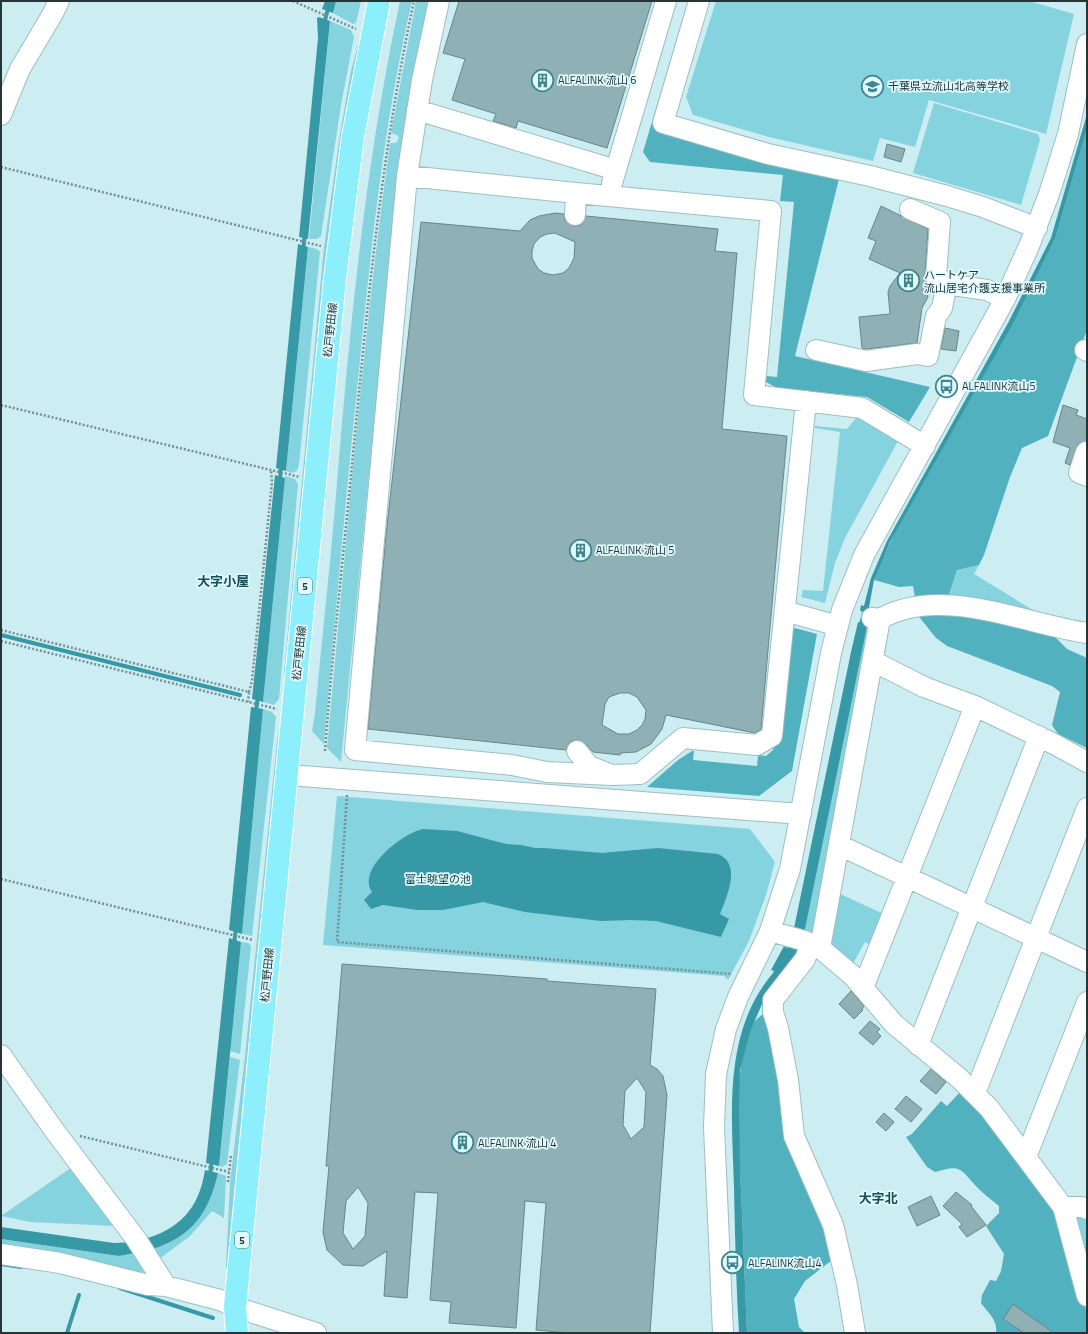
<svg xmlns="http://www.w3.org/2000/svg" width="1088" height="1334" viewBox="0 0 1088 1334" font-family="'Titillium Web','Noto Sans JP',sans-serif">
	<style>
		.green { fill: #84d3de }
		.forest { fill: #51b1be }
		.water { fill: #3699a5 }
		.lines { fill: none; stroke-linecap: round; stroke-linejoin: round }
		.stream { stroke: #3699a5; stroke-width: 4 }
		.building { fill: #8fb0b4; stroke: #67868b; fill-rule: evenodd }
		.minor-casing { stroke: #9dbec3; stroke-width: 22 }
		.major-casing { stroke: #fff; stroke-width: 24 }
		.path { stroke: #778e91; stroke-width: 2.5; stroke-dasharray: 2 2; stroke-linecap: butt }
		.minor { stroke: #fff; stroke-width: 20 }
		.major { stroke: #8ceffb; stroke-width: 22 }
		.labels { text-anchor: middle; stroke-width: 3.5; stroke-linejoin: round; paint-order: stroke }
		.shield { fill: #dffafe; stroke: #5e6f71; stroke-width: 1 }
		.shield-label { font-size: 10px; font-weight: bold; fill: #263435 }
		.poi-label { font-size: 11px; fill: #263435; stroke: #dffafe; text-anchor: start }
		.street-label { font-size: 11px; fill: #263435; stroke: #dffafe }
		.park-label { font-size: 11px; fill: #174349; stroke: #dffafe }
		.quarter-label { font-size: 13px; font-weight: bold; fill: #135057; stroke: #dffafe }
	</style>
	<rect width="100%" height="100%" fill="#cceef3"/>
	<path class="green" d="M336,1H361L356,23L353,24L333,13Z
		M400,1H412C384,122 371,246 359,370C346,494 335,619 324,744L312,731L315,713C322,636 331,560 337,483C350,322 366,160 400,1Z
		M416,1H430L397,189L341,762L327,748C346,546 362,344 390,143H396L399,138L397,135L391,133Z
		M716,1H1029L1074,14L1046,134L929,100L915,147L880,138L873,161L769,137L693,115L686,97Z
		M330,21L351,30L354,37L341,105L321,236L317,239H309Z
		M360,40L283,702L284,672L324,247L340,134L351,71L359,41Z
		M934,103L1038,134L1040,140L1021,205L913,173Z
		M308,247L317,249L320,252L299,465L297,471L292,473L286,471Z
		M857,417L898,441L845,538L835,563L825,603L801,597L803,590L823,591L840,432L815,428V426L847,429Z
		M285,476L295,479L298,484L279,699L274,705L263,702Z
		M979,565L974,574L1051,621L947,601L957,570Z
		M867,622H871L816,933L804,934Z
		M263,709L272,712L276,717L252,936L242,934Z
		M281,718L283,719L227,1271L226,1265L230,1183L245,1056L277,741Z
		M337,796L750,829L775,862L766,895L749,941L728,980L724,976L323,945Z
		M836,892L888,916L875,948L865,942L851,967L829,947Z
		M241,942L248,943L251,946L240,1054L230,1051Z
		M230,1057L240,1060L227,1164L222,1167L219,1166Z
		M75,1165L115,1226L30,1222L1,1216Z
		M218,1173L226,1176L224,1218L212,1211L190,1236L155,1262L153,1249C193,1236 209,1212 218,1173Z
		M1079,1212L1087,1215V1272L1071,1218Z
		M1,1239L119,1256L141,1252L149,1268L138,1275L1,1252Z"/>
	<path class="forest" d="M688,1H692L654,126L840,175L795,356L930,387L909,422L867,397L777,388L766,382V376L777,377L794,202L780,201L783,175L650,162L643,152Z
		M1087,129V330L1048,436L1022,448L1010,477L984,555L979,565L957,570L947,601L916,603L913,586L899,587L874,580L876,572L903,516L1020,308L1055,239Z
		M955,611L1044,626L1067,649L1087,658V748L1058,734L1052,725L1060,692L1052,686L947,646L936,638L916,613Z
		M795,628L817,634L792,771L759,796L647,787L678,760L692,751H694L693,760L757,766L758,755L766,756L773,750L779,721L790,631Z
		M768,1010L836,1257L805,1281L794,1299L799,1327L805,1333H747C745,1285 743,1237 741,1190C739,1139 731,1070 753,1024C755,1019 764,1014 768,1010Z
		M962,1090L1052,1201L1081,1291L1087,1313V1333H996C998,1320 988,1313 981,1303L982,1295L990,1280L996,1281L1001,1271L1004,1254L986,1226L999,1213V1206C991,1199 982,1193 975,1185C959,1167 960,1165 935,1172L927,1167L906,1137L912,1134L941,1101L947,1106Z"/>
	<path class="water" d="M325,1H336L333,13L322,9Z
		M319,17L330,21L308,239L299,237L318,38L317,18Z
		M1087,114V129L1055,239L1012,325L890,542L874,580L868,613L860,611L861,605L864,606L871,578L887,541L1008,323L1051,238Z
		M298,244L308,247L286,471L276,468Z
		M275,475L285,478L263,702L252,699Z
		M858,622L867,624L865,636L804,934L793,933L851,652Z
		M251,707L263,709L242,934L229,930Z
		M423,829L457,831L506,844L521,845L535,848H544L602,853L658,848L718,854C742,864 727,896 720,914L729,919L721,937L656,921L631,920L601,921L525,912L483,902L443,910H417L383,905L371,909L364,900L372,892C356,869 403,833 423,829Z
		M229,938L241,942L219,1166L206,1163Z
		M789,944L804,947L797,960L762,1004L750,1032L740,1070L739,1107L740,1167L747,1333H739C736,1285 735,1236 734,1188C732,1114 722,1033 773,973L774,971L771,970L784,946L787,948Z
		M205,1170L218,1173C209,1212 193,1236 153,1249L141,1240C179,1230 199,1209 205,1170Z
		M1,1227L114,1243L134,1242L141,1252L119,1256L1,1239Z"/>
	<g class="lines">
		<path class="stream" d="M324,24L330,1
			M303,251L305,234
			M280,482L281,465
			M860,628L864,613
			M1,635L240,695
			M256,712L258,695
			M234,945L236,928
			M210,1176L212,1159
			M1,1264L21,1267
			M120,1288L213,1318
			M67,1333L79,1295"/>
	</g>
	<path class="building" d="M459,1H652L607,148L518,121L516,128L493,121L496,114L452,100L465,59L443,53Z
		M887,144L905,149L901,162L884,157Z
		M881,206L928,229L925,276L928,297L922,308L917,343L866,349L862,348L859,317L890,314L888,292L890,286L900,273L869,259L876,241L868,238Z
		M555,213L564,214L565,221L574,226L581,225L586,216L718,229L715,251L737,253L722,429L787,436L761,729L755,733L666,715L662,729L651,744L636,752L621,753L620,755L593,752L586,744L576,740L570,742L566,750L368,729L386,535L421,222L520,231L530,220L539,216ZM555,233L575,242L574,258L569,268L563,273L553,275L544,273L538,269L532,258V251L534,244L540,237L547,234ZM620,693H629L637,697L646,710L645,719L642,725L637,730L629,734H618L602,725L605,704L609,697Z
		M945,328L959,331L956,351L941,349Z
		M1063,405L1078,410L1076,415L1087,419V441L1078,444L1070,465L1065,463L1070,448L1053,442Z
		M342,964L547,979V981L656,989L650,1065L657,1069L663,1076L667,1095L650,1333H569L536,1330L546,1203L525,1201L516,1328L449,1323L451,1302L430,1300L438,1193L415,1192L407,1298L384,1296L387,1251L363,1266L343,1265L327,1250L323,1232L329,1166H326ZM637,1078L646,1092L644,1127L631,1139L623,1125L625,1091ZM358,1187L368,1203L365,1236L353,1249L343,1233L346,1201Z
		M851,991L864,1006L862,1009L863,1010L854,1019L839,1004Z
		M870,1021L880,1029L877,1032L881,1036L873,1045L859,1033Z
		M931,1069L946,1082L936,1094L920,1081Z
		M906,1096L922,1109L911,1122L895,1109Z
		M884,1113L894,1122L886,1131L876,1122Z
		M956,1192L972,1205L971,1206L986,1225L967,1237L959,1227L962,1224L943,1206Z
		M931,1196L940,1215L917,1226L908,1207Z
		M1013,1304L1054,1333H1024L1003,1319Z"/>
	<g class="lines">
		<defs>
			<path id="minor" d="M439,1L422,80L407,176L576,193
				M699,1L663,123L768,154L870,176L947,196L983,207L1037,228
				M417,110L616,170
				M1,115L20,69L52,15L59,1
				M407,176L355,750L512,765L547,772L612,775
				M612,183L666,1
				M575,215L576,193L771,211L754,395L862,408L925,446
				M947,284L987,290L1005,299
				M816,350L866,361L917,354L928,356L936,316L942,308L947,284L936,277L940,222L910,209
				M1085,350L1087,351
				M1086,452L1079,473L1087,476
				M785,611L838,626
				M872,618L880,619C940,584 1024,624 1087,633
				M873,661L924,687L975,706L1054,744L1087,762
				M577,751L589,766L612,775L640,774L683,738L757,745L772,736L806,401
				M288,775L801,814
				M839,845L1087,962
				M770,931L805,941L820,948L880,619
				M811,943L805,959L773,1000V1012L778,1028L788,1080L794,1136L833,1225L847,1285L855,1333
				M820,948L853,976L894,1024L959,1078L989,1108L1063,1207L1087,1296
				M863,988L975,706
				M918,1045L1039,736
				M1,1055L54,1130L136,1239L166,1286
				M975,1093L1087,808
				M1026,1157L1087,1002
				M1063,1207H1082L1087,1209
				M1,1254L60,1263L148,1285L166,1286L220,1300L235,1307L316,1333
				M723,1333L714,1127L716,1074L726,1029L738,997L770,931L790,869L831,653L842,610L864,555L1005,299L1029,246L1049,194L1068,134L1087,44"/>
			<path id="major" d="M237,1333L235,1307L335,278L353,136L379,1"/>
		</defs>
		<use href="#minor" class="minor-casing"/>
		<use href="#major" class="major-casing"/>
		<path class="path" d="M293,1L356,29
			M1,167L321,246
			M1,405L300,477
			M1,630L249,692L248,702
			M1,641L277,709
			M249,692L252,681L272,482L271,470
			M325,751C332,655 343,560 352,464C367,309 381,154 414,1
			M347,795L337,942L732,974
			M1,879L253,940
			M80,1136L229,1172
			M228,1182L231,1155"/>
		<use href="#minor" class="minor"/>
		<use href="#major" class="major"/>
	</g>
	<defs>
		<symbol id="building-ring" viewBox="-11 -11 22 22"><circle r="9.5" fill="#dffafe" stroke="#3f868f" stroke-width="1.5"/><path d="M-4-6H4V6H1V3H-1V6H-4ZM-2.5-4.3h1.7v1.8h-1.7ZM.8-4.3h1.7v1.8H.8ZM-2.5-1h1.7V.8h-1.7ZM.8-1h1.7V.8H.8Z" fill="#3f868f"/></symbol>
		<symbol id="school-ring" viewBox="-11 -11 22 22"><circle r="9.5" fill="#dffafe" stroke="#3f868f" stroke-width="1.5"/><path d="M0-5L7-2L0 1L-7-2ZM-4 1L0 2.5L4 1V4Q0 6-4 4Z" fill="#3f868f"/></symbol>
		<symbol id="bus-ring" viewBox="-11 -11 22 22"><circle r="9.5" fill="#dffafe" stroke="#3f868f" stroke-width="1.5"/><path d="M-5-6H5V4H4V6H2V4H-2V6H-4V4H-5ZM-3.5-4V0h7V-4ZM-3.5 1.2v1.5H-2V1.2ZM2 1.2v1.5H3.5V1.2Z" fill="#3f868f"/></symbol>
	</defs>
	<g fill-rule="evenodd">
		<use href="#building-ring" x="530" y="68" width="25" height="25"/>
		<use href="#school-ring" x="860" y="74" width="25" height="25"/>
		<use href="#building-ring" x="896" y="268" width="25" height="25"/>
		<use href="#bus-ring" x="934" y="374" width="25" height="25"/>
		<use href="#building-ring" x="568" y="538" width="25" height="25"/>
		<use href="#building-ring" x="450" y="1130" width="25" height="25"/>
		<use href="#bus-ring" x="720" y="1250" width="25" height="25"/>
	</g>
	<g class="labels">
		<g class="shield">
			<rect x="298" y="578" width="14" height="16" rx="3"/>
			<rect x="235" y="1232" width="14" height="16" rx="3"/>
		</g>
		<g class="shield-label">
			<text x="305" y="590">5</text>
			<text x="242" y="1244">5</text>
		</g>
		<g class="poi-label">
			<text x="558" y="84">ALFALINK 流山 6</text>
			<text x="888" y="90">千葉県立流山北高等学校</text>
			<text x="924" y="279">ハートケア<tspan x="924" dy="13">流山居宅介護支援事業所</tspan></text>
			<text x="962" y="390">ALFALINK流山5</text>
			<text x="596" y="554">ALFALINK 流山 5</text>
			<text x="478" y="1147">ALFALINK 流山 4</text>
			<text x="748" y="1267">ALFALINK流山4</text>
		</g>
		<g class="street-label">
			<text transform="translate(330 330) rotate(-84)" y="4">松戸野田線</text>
			<text transform="translate(299 653) rotate(-84)" y="4">松戸野田線</text>
			<text transform="translate(267 975) rotate(-85)" y="4">松戸野田線</text>
		</g>
		<g class="park-label">
			<text x="438" y="883">富士眺望の池</text>
		</g>
		<g class="quarter-label">
			<text x="223" y="586">大字小屋</text>
			<text x="878" y="1203">大字北</text>
		</g>
	</g>
	<rect width="1088" height="1334" fill="none" stroke="#263435" stroke-width="4"/>
</svg>
